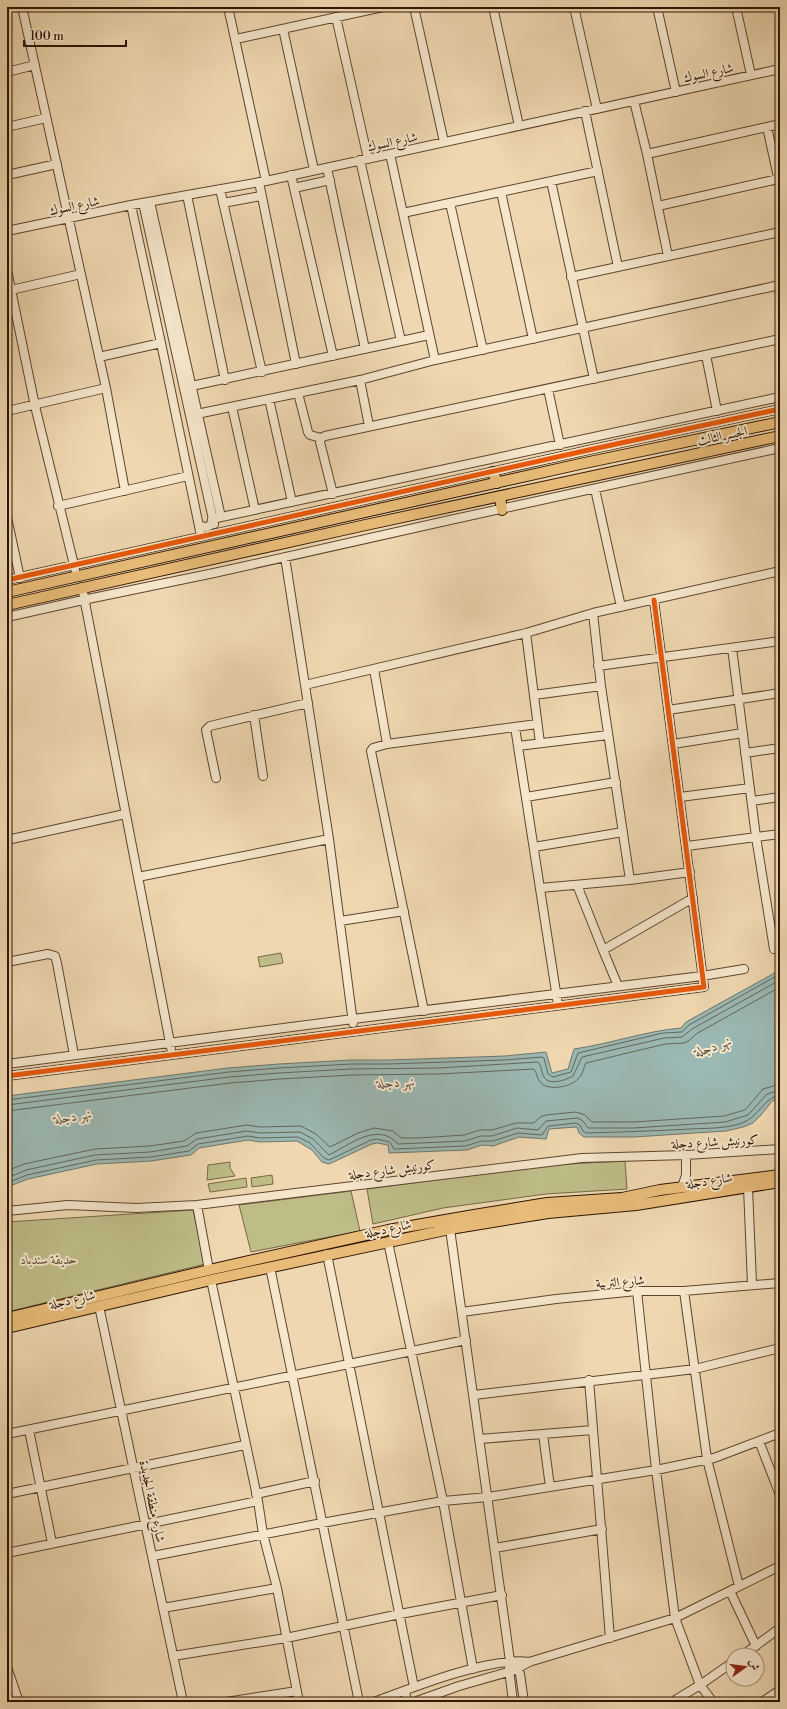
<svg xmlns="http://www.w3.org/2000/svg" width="787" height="1709" viewBox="0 0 787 1709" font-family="'Libre Bodoni',Amiri,serif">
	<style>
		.green { fill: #bebd88; stroke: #766845 }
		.water { fill: #9bb8b3; stroke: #6f766c }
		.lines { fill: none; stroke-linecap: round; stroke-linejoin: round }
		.shore { stroke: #64665a; stroke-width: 1 }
		.minor-casing { stroke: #5e452e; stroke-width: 10 }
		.major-casing { stroke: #2e1402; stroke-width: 12 }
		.minor { stroke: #f5e6cc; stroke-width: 8 }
		.major { stroke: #e8bc78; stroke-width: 10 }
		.cycleway-casing { stroke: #f5e6cc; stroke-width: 8 }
		.cycleway { stroke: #e8590c; stroke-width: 5 }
		.labels { text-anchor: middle; stroke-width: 4; stroke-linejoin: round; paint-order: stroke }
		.street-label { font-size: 13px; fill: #2e1402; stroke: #f5e6cc }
		.park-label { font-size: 13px; font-style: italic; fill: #59472a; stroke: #f5e6cc }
		.water-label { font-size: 14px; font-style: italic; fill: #544d40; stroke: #f5e6cc }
	</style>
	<rect width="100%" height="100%" fill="#efd8b1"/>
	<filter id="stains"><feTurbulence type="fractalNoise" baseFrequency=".005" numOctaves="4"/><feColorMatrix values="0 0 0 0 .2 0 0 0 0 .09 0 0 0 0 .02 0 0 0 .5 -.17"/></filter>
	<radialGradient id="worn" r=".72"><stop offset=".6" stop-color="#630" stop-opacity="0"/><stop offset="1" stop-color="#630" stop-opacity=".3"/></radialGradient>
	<path class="green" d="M281,953L283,963L260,967L258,957Z
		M625,1161L627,1189L546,1194L443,1208L373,1224L367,1189L549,1165Z
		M230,1162V1168L235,1176L207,1180L208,1165Z
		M272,1175L273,1184L252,1187L251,1178Z
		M246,1178L247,1187L210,1192L208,1184Z
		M351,1191L360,1231L251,1252L239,1205Z
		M193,1210L205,1264L7,1312V1222Z"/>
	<path class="water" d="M780,970V1099L772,1101L761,1115L753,1123L743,1127L726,1131L634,1137H584L579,1133L577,1127L549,1129L546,1139L519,1137L493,1146L482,1145L467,1150L389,1153L388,1145L377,1143L372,1144L329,1164L322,1162L312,1150L297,1141L260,1142L248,1140L199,1148L191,1155L151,1161L97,1164L28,1179L7,1187V1096L228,1068L279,1064L351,1060H389L505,1056L546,1052L552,1073L568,1069L574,1049C610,1044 645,1031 681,1028L686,1022Z"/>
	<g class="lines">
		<path class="shore" d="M7,1100L229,1072L279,1068L351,1064H389L505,1060L542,1057L544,1058L548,1074L553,1077L571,1072L578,1053L663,1033L682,1032L689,1025L780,974
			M7,1105L229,1077L279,1073L351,1069L439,1068L538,1062C542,1066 541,1072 544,1077C549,1086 566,1080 573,1076L582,1057L664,1038L682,1037L692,1029L780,980
			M7,1111L230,1083L280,1079L352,1075L439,1074L534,1069C537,1073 537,1079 541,1083C549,1091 571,1087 578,1079C583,1075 583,1068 586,1063L665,1044L684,1043L690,1040L696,1034L780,987
			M7,1171L24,1164L95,1149L150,1146L184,1141L196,1133L247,1125L260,1127L301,1126L316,1134L330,1147L358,1133L374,1128L393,1131L401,1138H419L464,1135L480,1130H492L516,1123H534L540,1117L546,1115L576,1112L585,1115L592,1122H634L724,1116L745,1110L763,1089L780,1084
			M7,1178L26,1170L95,1155L150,1152L187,1146L197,1139L247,1131L260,1133L300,1132L313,1139L329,1155C349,1145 378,1121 398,1144L465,1141L481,1136H492L517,1128L538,1130L546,1121L578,1118L583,1121L588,1128H634L725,1122L748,1115L767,1094L780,1090
			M7,1183L27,1175L96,1160L151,1157L189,1151L198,1144L248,1136L260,1138L298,1137L310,1143L324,1158L329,1160L371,1140L377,1139L390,1142L394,1149L465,1146L482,1141H493L518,1133L542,1135L548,1126L576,1123L580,1125L583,1131L586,1133C621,1132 655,1131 690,1129C707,1128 725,1129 742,1123C759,1117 764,1097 780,1095"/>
		<defs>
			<path id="minor" d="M22,7L106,388L125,491
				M228,7L266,181
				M414,7L444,142
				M493,7L519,126
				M574,7L597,109
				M657,7L676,92
				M736,7L751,75
				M336,17L368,159
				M283,29L314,170
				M236,39L383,7
				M7,72L35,65
				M634,101L647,154L668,256
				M585,111L618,267
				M7,127L46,118
				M767,127L780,186
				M390,154L435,360
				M647,154L780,124
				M360,160L401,341
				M327,168L365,349
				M7,175L57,164
				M291,175L333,356
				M551,181L594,379
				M259,182L296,364
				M294,188L330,180
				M220,189L262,372
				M501,192L533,339
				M187,195L225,380
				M150,202L221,517
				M143,203L214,524
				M223,203L261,196
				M450,203L483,350
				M131,205L161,343L200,531
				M658,206L778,179
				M403,213L598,171
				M7,231L131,205L266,181L780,69
				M7,270L35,406L75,569
				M571,277L780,232
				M11,290L81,274
				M706,355L717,411
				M99,357L161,343
				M360,380L369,426
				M187,387L429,335
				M548,389L560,445
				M298,393L308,432L310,435L321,438
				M269,399L292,502
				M232,407L255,510
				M7,411L106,388
				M197,414L360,380L435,360L780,285
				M595,489L621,607
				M333,494L320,442L321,438L325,436L780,339
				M58,506L188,476
				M7,517L20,578
				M199,526L207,527L211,525L212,519L780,397
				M285,557L329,839L353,1023
				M7,580L593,449L780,409
				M82,587L138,877
				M593,613L601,686L630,880
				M7,617L83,600L214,573L450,520L780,448
				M526,633L540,743
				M732,648L756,837L774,949
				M598,666L780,641
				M374,669L387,744
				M305,685L526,633L593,613L780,571
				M534,695L601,686
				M668,710L780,693
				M254,715L263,776
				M515,727L558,1005
				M673,744L743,733
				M518,746L608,735
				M745,753L780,748
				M216,778L206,730L210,726L308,703
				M526,797L616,782
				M680,797L750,788
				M752,801L780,797
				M7,840L125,814
				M687,846L780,834
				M534,847L623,832
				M577,885L603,950
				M540,888L630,880L690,872
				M340,921L404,911
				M7,962L48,954L55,956L57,963L74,1055
				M618,986L603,950L693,898
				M424,1011L371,751L373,748L387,744L537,724
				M171,1048L138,877L329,839
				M7,1064L353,1019L702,976L744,969
				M7,1076L704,987L654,600
				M682,1187L686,1175V1155
				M748,1187L752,1284
				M197,1205L209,1270
				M7,1211L68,1205L136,1208L197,1205L582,1158L686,1155L780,1149
				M450,1229L510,1661L509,1669L513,1702
				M388,1242L443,1501L473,1669
				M327,1254L414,1687
				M270,1267C301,1412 330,1557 359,1702
				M211,1280L258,1501L263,1534L277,1588L299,1702
				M637,1291L656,1470L675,1618L700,1685L713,1702
				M684,1291L707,1459L739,1586
				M99,1306L183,1702
				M462,1312L556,1299L637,1291H684L780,1283
				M589,1380L610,1638
				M474,1395L695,1369L780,1348
				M29,1430L52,1543
				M7,1434L466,1340
				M543,1434L550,1487
				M480,1439L593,1430
				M759,1441L780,1495
				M7,1494L245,1445
				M256,1494L315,1481
				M495,1548L602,1529
				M7,1553L258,1501
				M153,1556L322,1523L443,1501L488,1497L656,1470L714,1458L780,1433
				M730,1591L756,1646
				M163,1608L277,1588
				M743,1655L780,1628
				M173,1656L286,1638L400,1614L502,1595
				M515,1665L520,1674L524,1702
				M7,1667L19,1702
				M405,1691L407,1702
				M226,1702L297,1691
				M374,1702C411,1688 492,1656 529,1662
				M414,1702L459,1686L515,1670L529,1662L675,1618L780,1566
				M672,1702L700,1685L733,1662
				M762,1702L780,1690"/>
			<path id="major" d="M493,472L497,483
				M500,497L502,510
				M7,592L580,464L780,422
				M7,605L361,526L780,436
				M7,1318L209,1270L388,1230L474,1215L547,1203L622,1198L660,1190L780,1175
				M7,1328L211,1280L450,1229L548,1213L636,1205L780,1182"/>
		</defs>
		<use href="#minor" class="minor-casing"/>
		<use href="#major" class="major-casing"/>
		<use href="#minor" class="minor"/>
		<use href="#major" class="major"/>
		<defs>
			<path id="cycleway" d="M7,580L593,449L780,409
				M7,1076L704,987L654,600"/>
		</defs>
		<use href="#cycleway" class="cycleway-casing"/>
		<use href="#cycleway" class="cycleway"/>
	</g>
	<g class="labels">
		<g class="street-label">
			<text transform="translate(708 72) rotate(-12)" y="5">شارع السوك</text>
			<text transform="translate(392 141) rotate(-12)" y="5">شارع السوك</text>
			<text transform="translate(74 205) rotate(-12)" y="5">شارع السوك</text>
			<text transform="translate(722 435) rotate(-12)" y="5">الجسر الثالث</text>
			<text transform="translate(715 1141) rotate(-3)" y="5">كورنيش شارع دجلة</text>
			<text transform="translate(392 1169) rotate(-7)" y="5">كورنيش شارع دجلة</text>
			<text transform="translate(709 1180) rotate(-9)" y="5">شارع دجلة</text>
			<text transform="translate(388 1228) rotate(-12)" y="5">شارع دجلة</text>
			<text transform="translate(620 1281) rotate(-4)" y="5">شارع التربية</text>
			<text transform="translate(72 1299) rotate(-13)" y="5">شارع دجلة</text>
			<text transform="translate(153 1501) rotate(78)" y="5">شارع منطقة الجديدة</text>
		</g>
		<g class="park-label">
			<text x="49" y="1264">حديقة سندباد</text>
		</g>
		<g class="water-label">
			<text transform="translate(713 1046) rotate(-19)" y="5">نهر دجلة</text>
			<text transform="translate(396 1082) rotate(-3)" y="5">نهر دجلة</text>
			<text transform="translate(73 1116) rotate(-9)" y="5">نهر دجلة</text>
		</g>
	</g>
	<rect width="787" height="1709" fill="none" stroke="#efd8b1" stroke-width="24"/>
	<rect x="8" y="8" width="771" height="1693" fill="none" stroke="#2e1402" stroke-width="2"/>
	<rect x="12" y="12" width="763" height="1685" fill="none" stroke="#2e1402"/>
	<g transform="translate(745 1667) rotate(76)"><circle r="19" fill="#f5e6cc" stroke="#a5927b"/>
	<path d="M0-3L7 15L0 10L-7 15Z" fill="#8f2418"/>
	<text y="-6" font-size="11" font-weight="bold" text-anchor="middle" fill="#2e1402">ش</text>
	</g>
	<path d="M24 40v6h102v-6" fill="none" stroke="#2e1402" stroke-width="2"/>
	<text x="30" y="40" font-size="12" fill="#2e1402" stroke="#f5e6cc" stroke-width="3" paint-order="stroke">100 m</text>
	<rect width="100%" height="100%" filter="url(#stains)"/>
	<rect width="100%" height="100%" fill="url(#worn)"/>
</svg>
